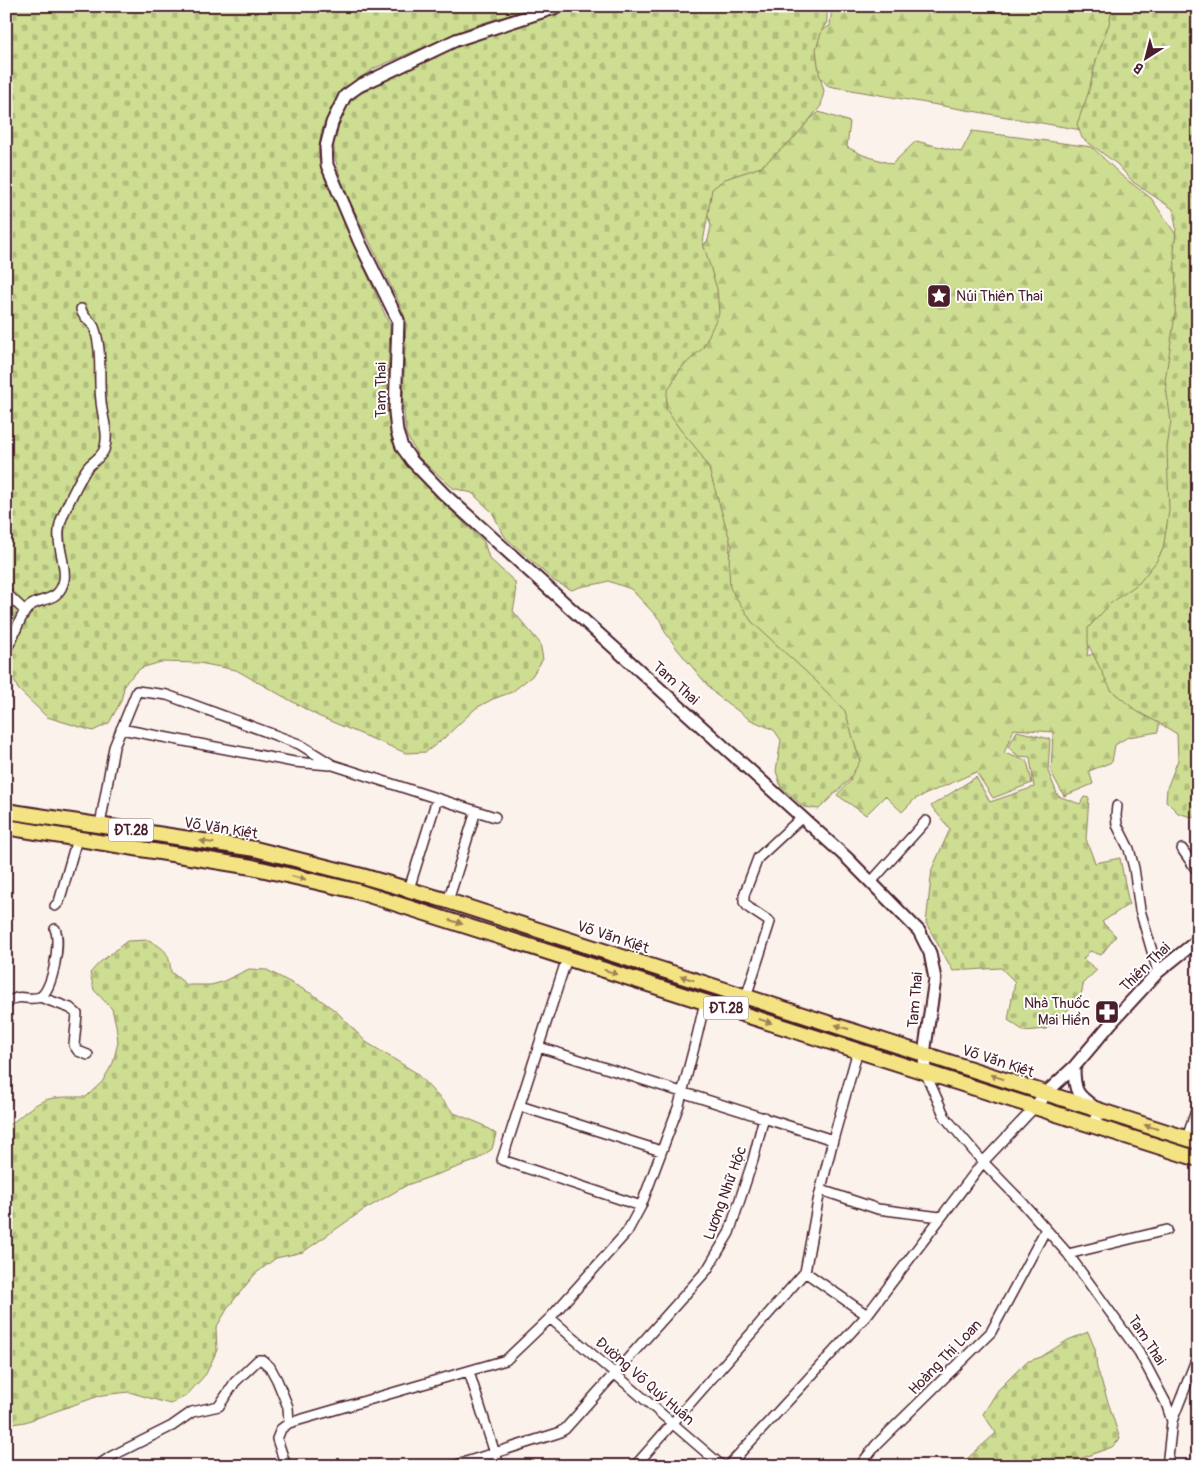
<svg xmlns="http://www.w3.org/2000/svg" width="1204" height="1472" viewBox="0 0 1204 1472" font-family="Pangolin,sans-serif">
	<style>
		.forest { fill: url(#forest-firs); stroke: #8c7e5e }
		.cemetery { fill: url(#cemetery-stones); stroke: #8c7e5e }
		.lines { fill: none; stroke-linecap: round; stroke-linejoin: round }
		.minor-casing { stroke: #4a1f2b; stroke-width: 12 }
		.tertiary-casing { stroke: #4a1f2b; stroke-width: 15 }
		.primary-casing { stroke: #4a1f2b; stroke-width: 18 }
		.minor { stroke: #fff; stroke-width: 9 }
		.tertiary { stroke: #fff; stroke-width: 11 }
		.primary { stroke: #f4e382; stroke-width: 14 }
		.oneway { fill: #9f8156 }
		.labels { text-anchor: middle; stroke-width: 4; stroke-linejoin: round; paint-order: stroke }
		.shield { fill: #fff; stroke: #80626b; stroke-width: 1 }
		.shield-label { font-size: 14px; font-weight: bold; fill: #4a1f2b }
		.poi-label { font-size: 15px; fill: #4a1f2b; stroke: #fff; text-anchor: start }
		.street-label { font-size: 15px; fill: #4a1f2b; stroke: #fff }
	</style>
	<defs>
		<pattern id="forest-firs" width="22" height="20" patternUnits="userSpaceOnUse" patternTransform="scale(1.25)"><rect width="22" height="20" fill="#cddd91"/><path d="M5 1l3.5 6h-7zM16 11l3.5 6h-7z" fill="#b2bd7d"/></pattern>
		<pattern id="cemetery-stones" width="16" height="16" patternUnits="userSpaceOnUse" patternTransform="scale(1.25)"><rect width="16" height="16" fill="#cddd91"/><path d="M2 7V4a2 2 0 0 1 4 0v3zM10 15v-3a2 2 0 0 1 4 0v3z" fill="#b2bd7d"/></pattern>
	</defs>
	<rect width="100%" height="100%" fill="#fbf2eb"/>
	<filter id="ink" filterUnits="userSpaceOnUse"><feTurbulence type="fractalNoise" baseFrequency=".02" numOctaves="2"/><feDisplacementMap in="SourceGraphic" scale="10" xChannelSelector="R" yChannelSelector="G"/><feConvolveMatrix kernelMatrix="1 2 1 2 8 2 1 2 1" color-interpolation-filters="sRGB"/></filter>
	<g filter="url(#ink)">
		<path class="forest" d="M832,6H1140L1093,132L828,86L807,62L812,35L830,26Z
			M819,112L850,122L847,147L863,155L892,164L916,141L961,152L972,131L1092,147L1122,176L1151,198L1179,239L1180,513L1147,595L1092,622L1087,656L1122,643L1161,710L1158,732L1128,737L1115,745L1112,762L1089,771L1093,784L1064,796L1051,772L1053,732L1014,729L1004,753L1027,761L1032,783L993,798L976,772L915,799L902,812L885,796L866,815L837,795L851,780L839,750L716,605L732,546L712,502L657,425L650,300L708,240L711,226L694,173L758,161Z"/>
		<path class="cemetery" d="M6,6H538L473,26L375,68L341,90L330,110L321,133L318,156L324,176L390,326L387,407L392,442L408,465L434,494L484,542L489,558L515,582L516,596L513,611L540,643L543,659L532,676L512,692L493,699L476,708L443,739L426,752L406,753L318,716L236,670L199,663L161,662L141,668L125,683L121,701L109,723L93,731L47,717L18,689L6,662Z
			M583,6H827V22L822,30L816,49L819,73L824,91L821,106L795,137L761,167L725,179L712,189L703,243L717,289L719,313L703,348L680,369L667,392L666,409L679,428L700,453L709,469L730,540L729,569L730,588L752,622L817,682L845,711L860,761L849,780L819,809L804,807L781,787L776,771L781,740L774,730L749,719L715,694L678,650L665,632L660,620L631,589L608,581C595,586 584,584 572,590L554,581L505,537L492,512L472,493L453,488L419,458L406,434L403,402L406,321L400,305L343,187L335,158L333,140L339,121L347,105L358,95L451,47Z
			M1113,6H1198V819L1178,813L1166,801L1167,788L1178,760L1177,734L1159,723L1138,712L1111,690L1088,644V628L1111,603L1139,583L1156,562L1163,549L1169,511L1167,448L1171,421L1165,381L1175,315L1176,288L1174,252L1176,228L1173,209L1133,182L1117,164L1082,138L1077,124L1088,94L1097,57L1109,24Z
			M1017,731L1050,739L1048,771L1058,796L1080,804L1084,797L1089,798L1086,839L1095,863L1120,858L1129,904L1102,922L1116,936L1101,955L1090,951L1083,959L1097,970L1084,982L1080,999L1046,1029L1024,1031L1008,1020L1015,982L1001,968L953,971L926,923L932,869L950,829L931,806L976,777L990,802L1034,787L1030,757L1018,756L1008,747Z
			M149,940C166,950 169,952 171,972L187,985H211L222,982L249,969L267,970L314,995L337,1012L366,1042L415,1072L454,1113L481,1124L496,1134L492,1149L475,1161L407,1185L362,1211L303,1252L276,1258L255,1274L229,1306L216,1328L217,1350L206,1374L186,1396L170,1404L129,1392L102,1395L25,1422L6,1425V1124H11C21,1116 31,1106 43,1101C53,1096 74,1097 86,1097L102,1082L113,1063L118,1042L116,1025L112,1009L94,990L90,973L99,963L127,941Z
			M1088,1332L1095,1349L1097,1368L1120,1439L1112,1447L1061,1466H959L996,1433L983,1414L998,1390L1026,1362L1041,1357L1068,1340Z"/>
		<g class="lines">
			<defs>
				<path id="minor" d="M6,593L25,611
					M6,649C15,637 19,615 30,606C41,597 59,603 64,580C67,565 55,543 60,524C63,513 81,475 89,466C94,461 101,457 104,450C110,435 102,417 101,401C98,376 103,351 94,327C90,319 83,319 81,309
					M121,729L294,762L330,765
					M1117,806L1116,815L1117,825L1129,849L1134,868L1140,910L1158,972
					M100,825L114,747L137,691L167,695L299,744L333,765L495,817
					M1182,849L1198,872
					M871,882L926,821
					M409,889L437,799
					M448,901L476,811
					M55,906L59,902L77,839
					M567,958L502,1160L641,1206
					M40,997L70,1008L77,1014L74,1045L78,1051L88,1055
					M746,997L770,922L749,908L744,902V895L758,858L801,818
					M6,1005C18,991 27,1002 40,997C53,990 61,941 55,929
					M539,1047L833,1140
					M925,1072L945,1117L983,1162L1022,1202L1068,1254L1139,1352L1166,1403L1172,1421L1167,1466
					M520,1106L661,1151
					M1187,1138L1198,1105
					M821,1190L878,1209L940,1217
					M1068,1254L1167,1230
					M805,1272L867,1315
					M550,1318L722,1466
					M469,1372L499,1466
					M1172,1421L1198,1355
					M97,1466L112,1456L172,1426L192,1412L219,1406L235,1382L258,1360H262L270,1367L277,1380L288,1407L289,1423
					M286,1466L277,1439L281,1429L289,1423L506,1360L550,1318L627,1232L641,1206L679,1105L697,1036L705,1002
					M453,1466L558,1433L565,1429L707,1270L729,1233L753,1160L764,1117
					M635,1466L805,1272L818,1201L833,1140L858,1050
					M728,1466L867,1315L983,1162L1035,1107
					M860,1466L876,1445L991,1332L1046,1229"/>
				<path id="tertiary" d="M560,6L456,40L359,86L345,96L332,123L326,147L327,165L360,243L398,320L395,412L397,432L402,447L412,461L444,494L847,858L919,931L930,953L935,979L924,1054L925,1072
					M1074,1067C1074,1094 1078,1095 1098,1110L1094,1126
					M1035,1107L1046,1093L1074,1067L1112,1022L1158,972L1198,940"/>
				<path id="primary" d="M6,811L255,849L362,876L448,901L1198,1142
					M6,827L252,867L356,891L1198,1159"/>
			</defs>
			<use href="#minor" class="minor-casing"/>
			<use href="#tertiary" class="tertiary-casing"/>
			<use href="#primary" class="primary-casing"/>
			<use href="#minor" class="minor"/>
			<use href="#tertiary" class="tertiary"/>
			<use href="#primary" class="primary"/>
		</g>
		<defs><path id="oneway-solid" d="M-6-.8H1V-3.2L6.5 0L1 3.2V.8H-6Z" transform="scale(1.25)"/></defs>
		<g class="oneway">
			<use href="#oneway-solid" transform="translate(207 842) rotate(-171)"/>
			<use href="#oneway-solid" transform="translate(299 878) rotate(13)"/>
			<use href="#oneway-solid" transform="translate(456 922) rotate(18)"/>
			<use href="#oneway-solid" transform="translate(611 972) rotate(18)"/>
			<use href="#oneway-solid" transform="translate(687 978) rotate(-162)"/>
			<use href="#oneway-solid" transform="translate(765 1021) rotate(18)"/>
			<use href="#oneway-solid" transform="translate(842 1027) rotate(-162)"/>
			<use href="#oneway-solid" transform="translate(997 1077) rotate(-162)"/>
			<use href="#oneway-solid" transform="translate(1151 1127) rotate(-162)"/>
		</g>
	</g>
	<defs>
		<symbol id="sight-square" viewBox="-11 -11 22 22"><rect x="-9" y="-9" width="18" height="18" rx="4" fill="#4a1f2b" stroke="#fff"/><path d="M0-6L1.8-2.2L6-1.7L2.9 1.2L3.7 5.4L0 3.3L-3.7 5.4L-2.9 1.2L-6-1.7L-1.8-2.2Z" fill="#fff"/></symbol>
		<symbol id="pharmacy-square" viewBox="-11 -11 22 22"><rect x="-9" y="-9" width="18" height="18" rx="4" fill="#4a1f2b" stroke="#fff"/><path d="M-2-6h4v4h4v4h-4v4h-4v-4h-4v-4h4Z" fill="#fff"/></symbol>
	</defs>
	<g fill-rule="evenodd">
		<use href="#sight-square" x="925" y="282" width="28" height="28"/>
		<use href="#pharmacy-square" x="1093" y="998" width="28" height="28"/>
	</g>
	<g class="labels">
		<g class="shield">
			<rect x="108.5" y="818.5" width="45" height="23" rx="4"/>
			<rect x="703.5" y="996.5" width="45" height="23" rx="4"/>
		</g>
		<g class="shield-label">
			<text x="131" y="835">ĐT.28</text>
			<text x="726" y="1013">ĐT.28</text>
		</g>
		<g class="poi-label">
			<text x="956" y="301">Núi Thiên Thai</text>
			<text x="1090" y="1008" text-anchor="end">Nhà Thuốc<tspan x="1090" dy="17">Mai Hiền</tspan></text>
		</g>
		<g class="street-label">
			<text transform="translate(381 390) rotate(-90)" y="5">Tam Thai</text>
			<text transform="translate(676 683) rotate(42)" y="5">Tam Thai</text>
			<text transform="translate(221 828) rotate(9)" y="5">Võ Văn Kiệt</text>
			<text transform="translate(613 937) rotate(18)" y="5">Võ Văn Kiệt</text>
			<text transform="translate(1145 967) rotate(-44)" y="5">Thiên Thai</text>
			<text transform="translate(915 1000) rotate(-85)" y="5">Tam Thai</text>
			<text transform="translate(998 1061) rotate(18)" y="5">Võ Văn Kiệt</text>
			<text transform="translate(725 1193) rotate(-70)" y="5">Lương Nhữ Hộc</text>
			<text transform="translate(1147 1340) rotate(57)" y="5">Tam Thai</text>
			<text transform="translate(945 1357) rotate(-46)" y="5">Hoàng Thị Loan</text>
			<text transform="translate(645 1381) rotate(41)" y="5">Đường Võ Quý Huân</text>
		</g>
	</g>
	<rect width="1204" height="1472" fill="none" stroke="#fff" stroke-width="25"/>
	<rect x="12" y="12" width="1179" height="1447" fill="none" stroke="#4a1f2b" stroke-width="2" filter="url(#ink)"/>
	<g transform="translate(1146 58) rotate(216)" stroke="#ffffff" stroke-width="4" paint-order="stroke">
	<path d="M0-4L9 19L0 12L-9 19Z" fill="#4a1f2b"/>
	<text y="-8" font-size="14" font-weight="bold" text-anchor="middle" fill="#4a1f2b">B</text>
	</g>
</svg>
